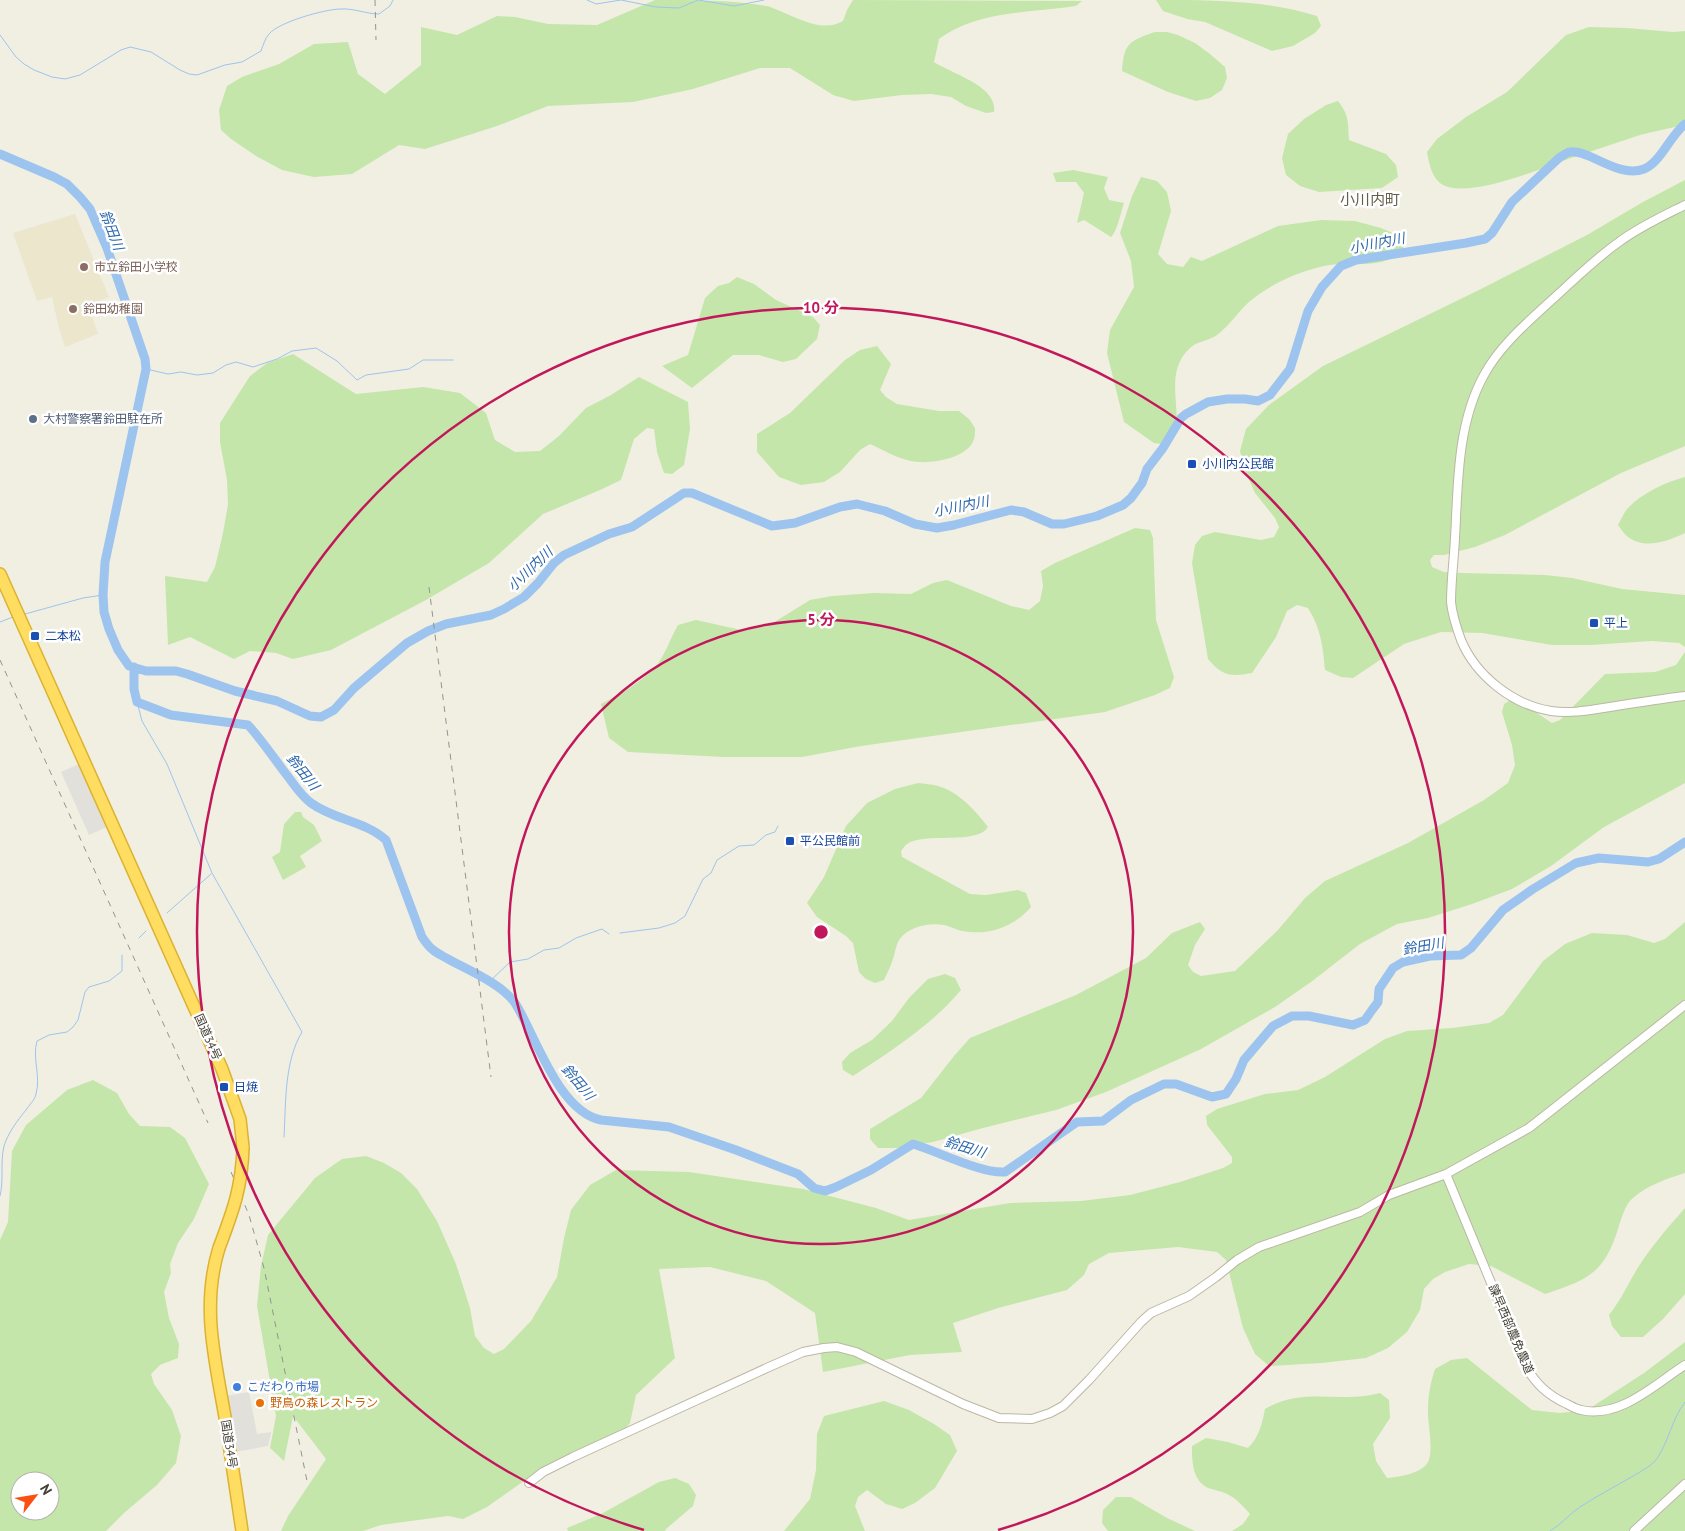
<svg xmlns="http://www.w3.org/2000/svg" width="1685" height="1531" viewBox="0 0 1685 1531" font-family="'PT Sans','Noto Sans JP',sans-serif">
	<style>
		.education { fill: #ebe6cc }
		.green { fill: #c4e6aa; fill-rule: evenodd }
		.parking { fill: #e2e0db }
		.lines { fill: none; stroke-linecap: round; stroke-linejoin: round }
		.stream { stroke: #9dc4ef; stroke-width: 1 }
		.river { stroke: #9dc4ef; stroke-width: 9 }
		.minor-casing { stroke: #bcb7a5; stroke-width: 10 }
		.highway-casing { stroke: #dcb231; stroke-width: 14 }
		.minor { stroke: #fff; stroke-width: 8 }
		.highway { stroke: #fedd61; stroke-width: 11 }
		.rail { stroke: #939393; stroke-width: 1; stroke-dasharray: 6 6; stroke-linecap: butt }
		.highway-bridge-casing { stroke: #dcb231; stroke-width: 14; stroke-linecap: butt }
		.highway-bridge { stroke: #fedd61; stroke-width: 11 }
		.ring { fill: none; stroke: #c2185b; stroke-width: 2.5 }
		.education-dot { fill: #8d6e63; stroke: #fff; stroke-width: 2 }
		.service-dot { fill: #5c6f8a; stroke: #fff; stroke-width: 2 }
		.transit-dot { fill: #1a4fb4; stroke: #fff; stroke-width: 2 }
		.shop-dot { fill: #3f7fe0; stroke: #fff; stroke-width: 2 }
		.food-dot { fill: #e8710a; stroke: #fff; stroke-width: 2 }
		.labels { text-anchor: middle; stroke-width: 5; stroke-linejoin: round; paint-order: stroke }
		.education-label { font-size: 12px; fill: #785e54; stroke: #fff; text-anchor: start }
		.service-label { font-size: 12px; fill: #4e5e75; stroke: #fff; text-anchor: start }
		.transit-label { font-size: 12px; fill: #164399; stroke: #fff; text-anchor: start }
		.street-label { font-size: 12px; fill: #433f33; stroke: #fff }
		.shop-label { font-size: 12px; fill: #366cbe; stroke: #fff; text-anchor: start }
		.food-label { font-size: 12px; fill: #c56008; stroke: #fff; text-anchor: start }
		.water-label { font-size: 14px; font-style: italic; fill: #2d68ad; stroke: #fff }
		.quarter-label { font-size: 15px; fill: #655e4a; stroke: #fff }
		.centre { fill: #c2185b; stroke: #fff; stroke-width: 2.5 }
		.ring-label { font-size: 15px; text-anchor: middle; font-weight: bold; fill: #c2185b; stroke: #fff; stroke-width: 5; stroke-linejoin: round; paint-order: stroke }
	</style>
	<rect width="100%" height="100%" fill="#f1efe2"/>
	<path class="education" d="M75,214L109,297L88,305L98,334L65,347L59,328L52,297L37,301L13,233Z"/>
	<path class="green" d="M655,0C692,0 731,0 767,6C790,13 820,35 843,21L847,10L853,0L1082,1L1076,6C1030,13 978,10 939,39L934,62C952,74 998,86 994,112L986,113L966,106L951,97L931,94L902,95L854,101L833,95L790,68H760L693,89L633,102L548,106L497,126L425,149L399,145L352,174L314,177L282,170L256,156L231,139L221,130L219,110L227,86L242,77L279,64L314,44L348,42L358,74L385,94L421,65V27L457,35L497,16L515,17L548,24L597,25Z
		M1156,0C1209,0 1267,0 1317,16L1321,26L1315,33L1293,46L1272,51L1205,22L1187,19L1163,11Z
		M1589,27L1627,28L1673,32L1685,31V125C1670,128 1655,131 1640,135C1617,143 1594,150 1571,158C1545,167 1464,202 1440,183C1431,176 1429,162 1427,152L1437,139L1466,117L1507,92L1566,35Z
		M1155,32H1167L1178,35L1195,43L1210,54L1225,67L1227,78L1222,90L1210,98L1196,101L1168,92L1122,71C1124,43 1129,41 1155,32Z
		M1338,101C1349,115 1348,122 1349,140L1386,154L1396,165L1398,177L1382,188L1319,192L1300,186L1286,175L1282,158L1288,134L1304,119L1326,105Z
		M1073,170L1108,177L1104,188L1109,200L1124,203C1121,212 1117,232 1111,237L1084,220L1077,223L1084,193L1076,182H1056L1053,173Z
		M1141,177L1157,181L1167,192L1171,211L1158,254L1167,264L1183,267L1191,257L1202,261L1278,226L1321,220L1355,221L1381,228L1400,236L1405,245C1390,274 1346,259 1320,267C1295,273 1269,285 1249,302C1238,312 1229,326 1217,335C1209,341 1197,341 1190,348C1165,371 1180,403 1176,431C1175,436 1171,441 1169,445L1154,443L1124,422L1107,353L1110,330L1134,287L1131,261L1120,233L1132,196Z
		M1685,180V446L1621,473L1505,535L1475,547L1444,555H1434L1430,560L1432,567L1444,572L1462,573L1545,575L1572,578L1622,589L1685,595V647L1679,643L1651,641L1591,645H1552L1482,633L1441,632L1404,644L1353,678L1341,677L1325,670C1323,647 1321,629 1308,608L1297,605L1287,611L1276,637L1252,673C1231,677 1222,676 1208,659L1192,563L1195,545L1202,536L1215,532L1261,540L1274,537L1279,527L1275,518L1255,493L1246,473L1240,451L1246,429L1269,405L1323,366L1479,290L1587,235L1643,202Z
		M737,277L754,284L776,300L813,317L820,325L817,339L796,359L783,362L759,355H733L692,388L662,366L688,355L705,298L718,286L729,283Z
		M877,346L891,364L880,390L886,397L897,404L939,411H959L969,419L975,428C975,431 975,436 974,439C968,459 928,465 911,461C897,458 883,450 870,444L860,450L840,472L824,482L801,485L779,477L757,452V434L790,413L845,360L860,350Z
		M293,354L356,394L423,387L460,393L486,413L495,440L515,452L540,451L559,436L586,408L611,395L639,377L688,402L690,429L684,465L672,474L664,473L657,452L654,429L647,428L634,439L621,480L600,490L543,514L489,563L426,600L331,650L293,659L276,653L250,651L234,659L190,637L168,645L165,576L207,582L215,567L223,533L228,504L227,480L220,442V423L250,376L267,363Z
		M1685,477V533C1668,541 1646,550 1628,537C1624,534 1621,529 1618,525C1621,520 1624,512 1628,508C1642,493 1666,482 1685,477Z
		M1135,528L1150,530L1153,538L1156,620L1174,677L1170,688L1155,695L1105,712L861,746L802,757H724L628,752L609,738L601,704C620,694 641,683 656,666C664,657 671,637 678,625L696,620L741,630L768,626L810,600L832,596L874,593L911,594L933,583L947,580L1011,606L1029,610L1040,601L1043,586L1041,571L1055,563Z
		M1685,652V783L1604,827L1551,866L1512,889L1472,904L1428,918L1397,924L1360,944L1311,982L1275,1007L1201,1049L1106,1092L1056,1110L983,1128L933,1142L898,1148H878L870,1139V1129L921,1098L954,1056L970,1038L1076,995L1146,958L1172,933L1200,922L1205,929L1195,945L1188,965L1193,972L1201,976L1235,971L1278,930L1305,898L1325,881L1408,843L1484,800L1508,783L1515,765L1512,745L1502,712L1504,704L1514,698L1552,723L1560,720L1605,674L1655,672L1676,665Z
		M918,783C924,784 932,784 938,786C959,792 975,810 988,827C978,845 924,832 907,844C904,846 903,849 901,851L902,857L970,894L986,895L1018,890L1026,893L1031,907C1014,927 988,936 962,931C956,930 950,926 944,925C929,922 907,927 899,940C896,945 895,953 893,959C891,966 887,973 884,980L875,983L866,979L859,972L853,943L846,936L817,917L807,903L824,877L846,826L867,803L895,789Z
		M295,812H301L303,817L314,825L322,841L300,856L306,867L283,880L272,857L280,852L284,824Z
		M1685,922V1173C1667,1179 1647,1185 1633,1198C1625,1204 1621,1220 1618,1229C1604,1274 1587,1280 1545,1294L1491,1266L1469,1264L1445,1272L1433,1279L1424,1289L1420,1310L1407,1332L1388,1348L1366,1358L1322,1363L1269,1366L1255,1354L1243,1328L1226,1260L1217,1252L1178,1247L1109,1253L1089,1264L1084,1275L1067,1290L998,1308L953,1323L962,1352L910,1355L823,1372L815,1313L766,1281L710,1267L659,1269L675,1358L636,1395L630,1423L613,1443L578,1455L531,1476L487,1507L463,1519L448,1516L381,1525L363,1531H281L288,1516L326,1459L293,1416L284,1461L270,1448L276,1416L257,1306L261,1266L268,1235L315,1178L342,1159L366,1156L384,1163L401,1173L417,1189L437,1221L456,1264L470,1308L475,1336L484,1348L494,1354L504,1349L531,1321L557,1277L564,1238L571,1210L590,1185L616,1170L689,1172L803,1189L876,1208L909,1220L1010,1203L1081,1201L1130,1195L1180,1182L1223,1168L1232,1163V1157L1207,1125L1206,1116L1217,1109L1265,1094L1298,1090L1325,1077L1385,1039L1407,1031L1452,1028L1489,1023L1503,1015L1543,961L1565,944L1592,933L1627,935L1654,943L1665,939Z
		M945,974L955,978L961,990C932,1025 891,1051 853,1076L843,1070L842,1062L850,1053L872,1040L892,1021L909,998L928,979Z
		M93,1080L117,1093L129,1114L140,1126L170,1127L185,1138L209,1184L194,1219L178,1243L170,1264L171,1273L164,1292L169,1318L179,1344L178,1358L160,1365L151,1374L154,1384L172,1410L181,1436L176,1463L157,1485L124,1513L106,1531H0V1240L8,1222L12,1151L26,1125L67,1090ZM20,1481H50V1511H20Z
		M1685,1208V1294L1663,1319L1643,1337H1621L1612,1326L1609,1315C1621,1300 1628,1284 1637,1269C1651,1247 1668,1227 1685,1208Z
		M1685,1342V1531H1232L1243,1524L1250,1514C1244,1507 1236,1498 1227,1494C1221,1491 1214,1490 1208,1488C1192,1480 1192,1461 1192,1446L1206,1438L1228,1442L1248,1448C1259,1437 1262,1424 1265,1409C1304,1386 1339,1404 1380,1393L1389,1400L1390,1418L1373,1444L1376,1461L1387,1478C1400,1477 1424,1473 1429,1460C1433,1447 1428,1425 1428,1412C1428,1397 1430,1384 1435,1369L1451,1360L1467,1358L1532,1410L1560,1413L1587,1410L1644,1373Z
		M884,1401L909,1410L934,1424L950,1435L957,1451L935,1488L915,1503L902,1509L886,1504L867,1490L858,1497L855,1506L865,1531H784L810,1499L816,1470L817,1434L824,1416Z
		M675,1478L689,1484L696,1495L693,1506L666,1529L665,1531H568L567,1528L601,1514L659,1482Z
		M1116,1497H1131L1167,1518L1195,1531H1108L1102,1523L1103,1510Z"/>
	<path class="parking" d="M79,764L107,827L89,835L61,772Z
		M249,1392L257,1434L271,1432V1434L268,1446L235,1452L226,1396Z"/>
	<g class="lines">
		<path class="stream" d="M587,0L596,4L621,0L656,7L679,8L698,0
			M698,0L734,6L764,0
			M0,35L16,57L24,64L34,70L52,77L65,79L80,75L121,50L130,47L151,52L180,70L189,74L197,75L225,65L242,62L261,51C263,46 265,38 269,34C279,22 325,9 341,9C353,8 366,14 379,14L390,6L393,0
			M146,369L168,374L181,372L197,375L213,373L226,365L236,362L253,367L277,359L292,351L316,348L337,361L357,380L366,375L409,369L423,360H453
			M25,614L83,598L103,595
			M0,622L13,617
			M137,702L142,721L167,764L212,873L302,1032C284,1062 286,1103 284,1137
			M167,913L211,874
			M620,933L659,928L675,923L685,916L703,879L711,873L717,860L739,846L754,845L766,835L775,832L778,826
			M139,938L146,931
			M489,982L510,962L528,959L544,950L559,948L576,938L602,929L609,934
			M0,1196C4,1180 0,1163 4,1146C8,1133 17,1121 26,1110C29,1105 35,1100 36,1094C41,1076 32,1058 37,1041L49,1035L67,1032L73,1027L78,1020L85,992L89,987L109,981L122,971V955
			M1550,1531C1561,1525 1569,1514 1580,1507C1600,1494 1620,1484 1640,1472C1646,1468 1654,1464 1658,1457C1669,1440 1672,1419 1685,1402"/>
		<path class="river" d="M0,154L54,177L67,184L80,197L90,209L107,248L145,359L146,369L105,562L103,595L104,612L109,629L118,650L129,666L146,671H176L187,674L235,691L277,701L310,716L321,717L334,710L354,688L407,643L428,631L446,624L491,615L504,609L524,597L538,583L554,563L564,555L609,534L632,527L684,493H692L772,526L795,523L840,507L857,504L885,511L915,524L937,528L954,525L1011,510L1024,512L1052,524H1064L1097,516L1123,505L1131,498L1142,483L1147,469L1163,448L1181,418L1186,414L1208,402L1227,399H1245L1258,401L1270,395L1290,369L1308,311L1322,287L1341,266L1356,260L1466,243L1485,239L1492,233L1512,202L1560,157C1563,156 1567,152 1570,152C1577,151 1583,154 1589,156C1605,163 1626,176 1644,169C1660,163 1670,136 1685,124
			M134,667V689L137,702L171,715L248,725C262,740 273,757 286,774C294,784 300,795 311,803C334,820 365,821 386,840L422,937C425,941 428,946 432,949C436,953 443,956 448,959C468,970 502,984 515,1003C536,1036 558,1111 601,1120L669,1127L736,1150L798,1174L814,1188L825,1191L836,1187L871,1170L913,1144C937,1151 982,1174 1005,1172L1077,1122L1103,1121L1131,1100L1164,1084H1176L1212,1097L1226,1094L1236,1079L1244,1060L1273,1026L1292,1016H1309L1353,1025L1365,1020L1372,1010L1378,1002L1379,989L1393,968L1403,962L1430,956L1461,955L1471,948L1503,910L1533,889L1576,863L1599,858L1648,862L1659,859L1685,842"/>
		<defs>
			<path id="minor" d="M1685,205C1663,216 1639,227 1619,242C1592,261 1569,285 1544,307C1522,327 1498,349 1484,375C1457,424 1458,484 1455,538C1454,559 1451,581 1451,602C1452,613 1457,629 1461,640C1476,676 1513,705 1551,711C1571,714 1590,710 1610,707C1635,703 1660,699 1685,696
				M1446,1174L1525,1365C1535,1383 1547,1395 1567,1404C1571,1406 1576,1409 1581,1410C1620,1419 1655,1384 1685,1365
				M529,1483L543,1472L573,1457L769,1367L803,1352L824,1348L837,1347L856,1352L963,1404L999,1418L1032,1419L1050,1413L1063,1406L1089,1380L1141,1322L1151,1313L1189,1296L1216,1277L1237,1260L1259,1247L1360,1212L1389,1195L1446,1174L1529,1128L1685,1005
				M1634,1531L1685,1484"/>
			<path id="highway" d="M0,574L222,1069L240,1119L243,1147
				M219,1248C201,1306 215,1359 225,1417C231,1455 236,1493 242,1531"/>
		</defs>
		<use href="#minor" class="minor-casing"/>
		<use href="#highway" class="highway-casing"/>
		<use href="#minor" class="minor"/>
		<use href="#highway" class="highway"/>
		<path class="rail" d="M375,0L376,40
			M429,587L491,1077
			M0,660L208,1123
			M231,1172L249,1215L264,1268L307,1481"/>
		<defs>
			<path id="highway-bridge" d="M219,1248C233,1211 242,1187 243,1147"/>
		</defs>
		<use href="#highway-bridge" class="highway-bridge-casing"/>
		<use href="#highway-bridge" class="highway-bridge"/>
	</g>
	<g class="ring">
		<circle cx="821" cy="932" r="312"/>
		<path d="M644 1530A624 624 0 1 1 998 1530"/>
	</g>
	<g class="education-dot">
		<circle cx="84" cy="267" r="5"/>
		<circle cx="73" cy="309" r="5"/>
	</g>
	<circle class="service-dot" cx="33" cy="419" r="5"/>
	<g class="transit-dot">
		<rect x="1187" y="459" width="10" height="10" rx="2.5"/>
		<rect x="1589" y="618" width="10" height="10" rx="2.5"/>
		<rect x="30" y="631" width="10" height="10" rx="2.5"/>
		<rect x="785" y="836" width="10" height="10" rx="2.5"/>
		<rect x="219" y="1082" width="10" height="10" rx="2.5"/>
	</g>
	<circle class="shop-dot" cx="237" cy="1387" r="5"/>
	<circle class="food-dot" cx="260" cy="1403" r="5"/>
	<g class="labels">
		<g class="education-label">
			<text x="94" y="271">市立鈴田小学校</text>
			<text x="83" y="313">鈴田幼稚園</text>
		</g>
		<g class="service-label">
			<text x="43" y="423">大村警察署鈴田駐在所</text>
		</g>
		<g class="transit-label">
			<text x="1202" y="468">小川内公民館</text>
			<text x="1604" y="627">平上</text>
			<text x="45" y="640">二本松</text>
			<text x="800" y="845">平公民館前</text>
			<text x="234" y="1091">日焼</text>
		</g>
		<g class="street-label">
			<text transform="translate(208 1037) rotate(66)" y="4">国道34号</text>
			<text transform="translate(1511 1329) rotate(67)" y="4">諫早西部農免農道</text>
			<text transform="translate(229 1444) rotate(81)" y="4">国道34号</text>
		</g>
		<g class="shop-label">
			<text x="247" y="1391">こだわり市場</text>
		</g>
		<g class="food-label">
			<text x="270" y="1407">野鳥の森レストラン</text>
		</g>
		<g class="water-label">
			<text transform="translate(112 230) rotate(69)" y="5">鈴田川</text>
			<text transform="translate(1377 243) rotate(-11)" y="5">小川内川</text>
			<text transform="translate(961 506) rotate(-11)" y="5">小川内川</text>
			<text transform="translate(530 569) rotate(-44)" y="5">小川内川</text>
			<text transform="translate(303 772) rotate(51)" y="5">鈴田川</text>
			<text transform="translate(1423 946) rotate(-10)" y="5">鈴田川</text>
			<text transform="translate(578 1082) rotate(50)" y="5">鈴田川</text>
			<text transform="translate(965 1147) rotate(17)" y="5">鈴田川</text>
		</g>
		<g class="quarter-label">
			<text x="1370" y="205">小川内町</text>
		</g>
	</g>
	<circle cx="821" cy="932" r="8" class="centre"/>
	<g class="ring-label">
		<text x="821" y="313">10 分</text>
		<text x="821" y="625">5 分</text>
	</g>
	<g transform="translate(35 1496) rotate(59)"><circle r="24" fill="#ffffff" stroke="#b4b2ad"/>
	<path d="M0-4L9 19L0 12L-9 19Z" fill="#fa5011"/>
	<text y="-8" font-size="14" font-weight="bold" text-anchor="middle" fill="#433f33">N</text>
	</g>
</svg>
